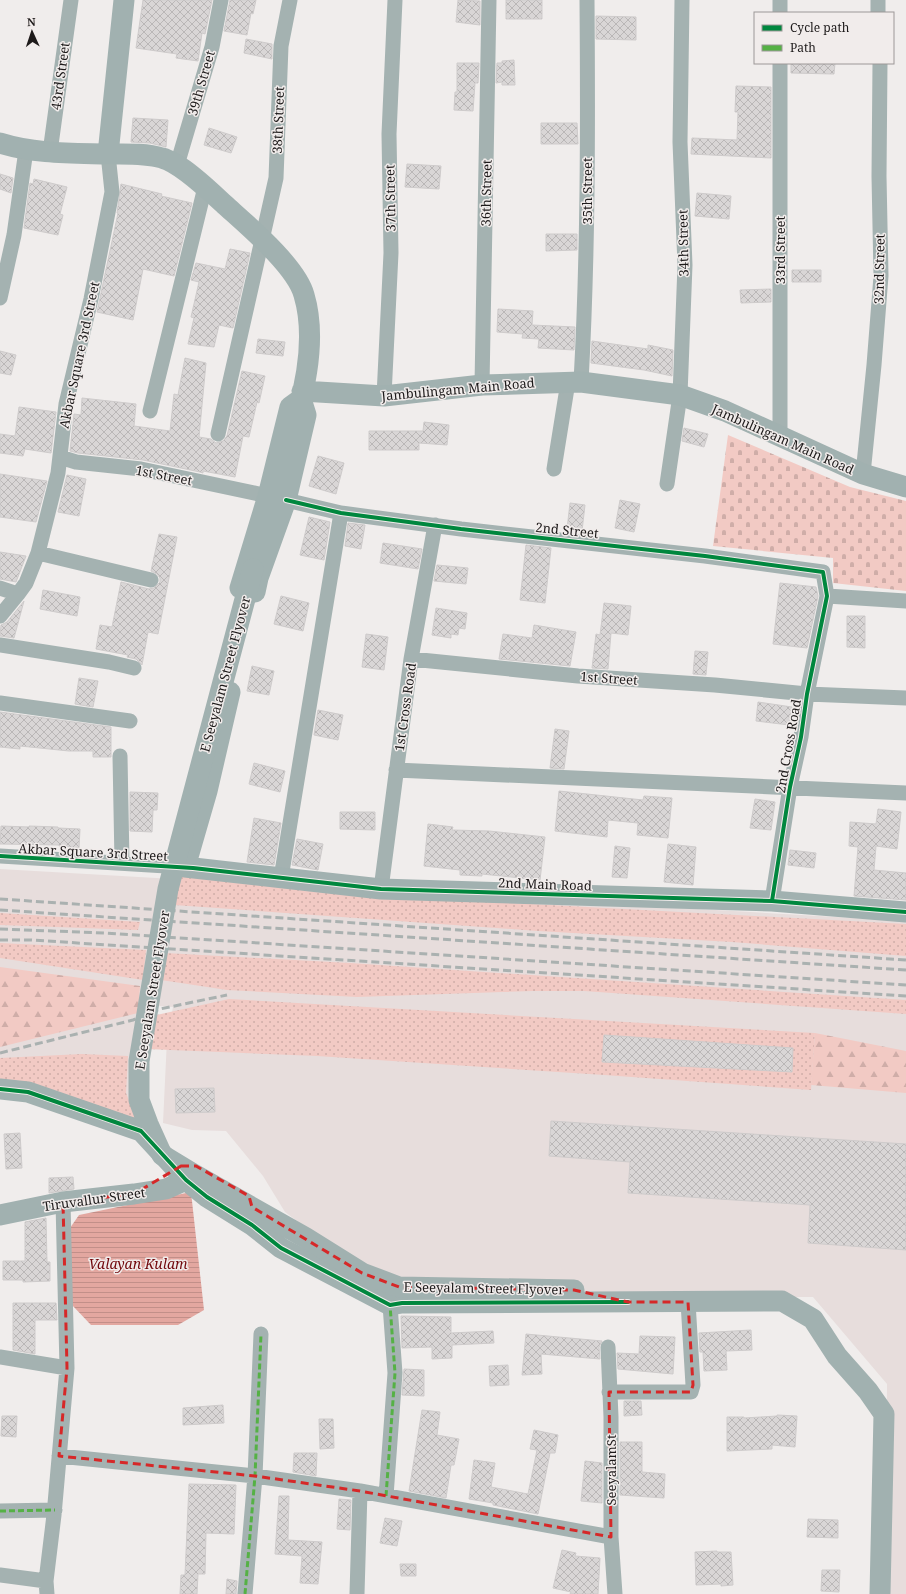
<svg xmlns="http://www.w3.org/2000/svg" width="906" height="1594" viewBox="0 0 906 1594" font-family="'Noto Serif',serif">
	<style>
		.built { fill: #e7dddc }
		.grass { fill: url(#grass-dots) }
		.forest { fill: url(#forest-firs) }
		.cemetery { fill: url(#cemetery-stones) }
		.water { fill: url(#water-rules) }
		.building { fill: url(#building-cross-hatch); stroke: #cecbcb }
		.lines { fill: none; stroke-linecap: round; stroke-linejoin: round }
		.street { stroke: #a4b2b1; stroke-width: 15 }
		.secondary { stroke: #a1b1b0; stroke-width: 21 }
		.rail { stroke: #aab1b0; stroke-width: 3; stroke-dasharray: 8 4; stroke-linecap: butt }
		.secondary-bridge { stroke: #a1b1b0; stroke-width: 21 }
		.quiet { stroke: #55b145; stroke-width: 3; stroke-dasharray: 6 3; stroke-linecap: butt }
		.cycleway-casing { stroke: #f1eceb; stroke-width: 6 }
		.cycleway { stroke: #00873e; stroke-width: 4 }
		.marked { fill: none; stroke: #d62828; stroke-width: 3; stroke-dasharray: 8 5; stroke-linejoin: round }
		.labels { text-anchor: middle; stroke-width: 3; stroke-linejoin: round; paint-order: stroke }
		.street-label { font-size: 13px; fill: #1d1a1a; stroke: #f1eceb }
		.water-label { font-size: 14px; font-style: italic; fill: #71080c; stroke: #f1eceb }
	</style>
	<defs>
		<pattern id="grass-dots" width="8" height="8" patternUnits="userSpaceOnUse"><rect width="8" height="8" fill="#f2cac4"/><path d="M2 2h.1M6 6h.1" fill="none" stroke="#cfada8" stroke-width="1.8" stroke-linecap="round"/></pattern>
		<pattern id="forest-firs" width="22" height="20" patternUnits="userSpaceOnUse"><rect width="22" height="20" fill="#f2cac4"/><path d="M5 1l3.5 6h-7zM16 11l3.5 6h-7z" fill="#cfada8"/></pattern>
		<pattern id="cemetery-stones" width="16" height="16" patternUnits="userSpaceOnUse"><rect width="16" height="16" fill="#f2cac4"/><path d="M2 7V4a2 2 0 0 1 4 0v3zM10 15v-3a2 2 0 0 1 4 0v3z" fill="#cfada8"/></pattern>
		<pattern id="water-rules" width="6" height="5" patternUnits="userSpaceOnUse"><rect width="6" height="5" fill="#e3a7a0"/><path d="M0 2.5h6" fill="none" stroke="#c28f89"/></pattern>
		<pattern id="building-cross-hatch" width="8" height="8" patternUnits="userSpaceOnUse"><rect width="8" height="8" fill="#d9d6d6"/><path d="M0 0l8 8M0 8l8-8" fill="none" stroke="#bab7b7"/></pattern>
	</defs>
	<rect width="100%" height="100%" fill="#f0edec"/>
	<path class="built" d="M0,869L906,921V1594H886L887,1384L813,1297L397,1296L285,1212L263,1176L226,1131L192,1130L163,1123L167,1039L173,1007L142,1005L133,1105L0,1086Z"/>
	<path class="grass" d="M178,872L382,896L906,924V956L732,942L538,931L174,905Z
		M0,913L140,922L138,930L0,925Z
		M0,943L146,950L143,980L0,958Z
		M165,953L350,963L906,1000V1014L584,991H533L357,997L227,990L161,980Z
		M229,999L815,1033L811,1090L604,1075L317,1056L146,1049L152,1016Z
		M82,1054L128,1056L126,1093L138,1123L0,1087V1058Z"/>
	<path class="forest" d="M0,967L140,986L138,1013L0,1047Z
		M815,1033L906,1051V1093L811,1085Z"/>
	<path class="cemetery" d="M728,435L850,487L906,501V591L833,583V558L713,546Z"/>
	<path class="water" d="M191,1192L204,1310L178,1325H91L72,1305L70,1228L79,1215Z"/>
	<path class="building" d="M143,0H212L205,34L202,33L198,61L176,58L177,54L136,48Z
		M230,0H256L253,14L251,13L247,35L224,31Z
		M458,0L480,1V25L456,22Z
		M506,0H542V19H506Z
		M596,16L636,17V40L596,39Z
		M246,39L272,44V59L244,53Z
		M514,60L515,85H502V82L496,83L497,63H502V61Z
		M457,63H479L478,83H475L473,111L454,110L455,92H457Z
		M791,63H835L834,74L791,73Z
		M736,86L771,87V158L691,154L692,138L737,140L738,112H735Z
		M133,118L168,120L166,147L150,143L131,142Z
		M541,123H577L578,144H541Z
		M209,128L237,137L231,153L204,145Z
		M407,164L441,166L439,189L405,187Z
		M0,174L13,178L11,193L0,189Z
		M34,179L67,187L60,214L63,215L58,235L24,228L30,183L33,184Z
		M121,184L162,194L161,196L192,203L174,276L143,269L133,320L97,312L118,213H117Z
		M697,193L731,196L729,219L695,216Z
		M546,234H577V250L546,251Z
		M230,249L250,253L233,328L219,325L214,347L188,344L194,318L191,317L199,282L191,280L196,263L225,269Z
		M792,270H821V282H792Z
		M771,289V302L741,303L740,290Z
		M498,309L533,311L532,325L575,327L574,350L538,348L539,339L522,338L523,334L497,332Z
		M258,339L285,342L283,356L256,353Z
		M592,341L648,349V345L673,350L672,376L644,370L591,363Z
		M0,351L16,355L11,375L0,373Z
		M185,358L206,363L199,437L211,439L216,443L223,441L227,436L242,371L265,376L259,403L257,402L249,437L243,436L235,477L203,471V473L200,472L143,460L78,453L70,451L74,414L81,415L82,398L136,404L134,426L170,431L174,394L178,395Z
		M19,407L56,412L51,453L25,449L23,456L0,453V434L15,436Z
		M424,422L449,425L447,445L419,443V450H369V431H423Z
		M684,428L708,434L704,447L682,441Z
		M318,456L344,463L336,494L309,486Z
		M0,474L47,481L36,522L0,517Z
		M67,475L86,479L79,516L58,512Z
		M620,500L640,504L634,532L615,528Z
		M570,503L585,505L582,531L567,529Z
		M309,517L330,522L324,560L300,555Z
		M348,523L365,525L361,549L345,546Z
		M159,534L177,537L158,634L148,632L142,665L136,659L127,657L128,655L96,649L100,625L112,627L121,582L149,589L154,588L160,582V578L157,574L151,571Z
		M383,543L422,549L418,569L380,563Z
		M526,545L551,548L545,603L520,600Z
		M0,552L26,556L16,582L0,579Z
		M437,565L468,568L466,584L434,581Z
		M780,583L816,587L818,596L807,648L773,644Z
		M43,590L80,597L77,616L40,609Z
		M281,596L309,603L303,631L274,624Z
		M24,601L14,638L0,636L1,625L7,622Z
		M604,603L631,606L628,635L611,633L608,669L592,668L596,634L600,635Z
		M436,608L467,613L465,629L459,628L458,635L451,634V638L432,635Z
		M847,616H865V648L847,647Z
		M534,625L576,632L570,666L499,659L503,634L532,638Z
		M366,634L388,637L384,670L362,667Z
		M695,651L708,652L706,675L693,674Z
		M252,666L274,671L269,695L247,691Z
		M79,678L98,681L93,707L75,704Z
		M758,702L792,707L789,725L756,721Z
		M318,710L343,715L338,740L314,735Z
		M0,712L111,727V757H93V751H69L20,746V749L0,747Z
		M555,729L569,731L564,769L550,768Z
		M254,763L285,771L280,792L249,784Z
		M559,791L643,800L644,796L672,798L668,838L637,835L638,823L608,820L607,837L555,831Z
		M130,792L158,793L157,810H153L152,832L130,831Z
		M755,799L775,802L771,830L750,828Z
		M878,809L901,812L897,849L876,846L874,870L906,873V900L854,896L858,847L849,846L850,822L876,824Z
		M340,812H375V830L340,829Z
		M254,818L281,823L274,865L247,862Z
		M428,824L453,827L452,830L489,831L545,837L540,880L482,874V876L460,875V870L424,866Z
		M1,826L29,827V826L58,827V828L80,829L79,848L59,846V845L0,844Z
		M297,839L323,844L318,870L292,865Z
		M668,844L696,847L693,885L664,882Z
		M615,846L630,848L627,878L612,877Z
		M790,850L816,853L814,868L788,865Z
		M604,1035L793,1048L792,1072L602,1062Z
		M214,1088L215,1112L176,1113L175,1089Z
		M551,1121L906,1144V1250L808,1243L810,1205L628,1193L630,1162L549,1156Z
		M20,1133L22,1168L6,1169L4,1134Z
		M73,1177L74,1189L49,1193V1178Z
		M46,1218L47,1262H50V1281L23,1282V1280H3V1261H25V1222Z
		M13,1303H56L57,1320H35V1354L13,1350Z
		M401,1316L451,1317V1333L493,1331L494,1343L452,1345V1358L432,1359V1347L402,1348Z
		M751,1330L752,1350L726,1351L727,1370L704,1371L703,1352H700L699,1333Z
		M526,1334L602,1341L599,1347L600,1359L541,1354L542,1374L522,1375Z
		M640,1336L675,1337L673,1374L618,1369L617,1353L639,1354Z
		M508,1365L509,1385L490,1386L489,1366Z
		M404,1369L424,1370V1396L402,1395Z
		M624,1401H641L642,1415L624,1416Z
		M223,1405L224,1423L183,1425V1408Z
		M422,1410L440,1412L437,1435L459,1439L454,1465H451L446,1498L409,1491Z
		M777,1415L797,1416L795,1447L772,1445V1449L727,1451V1417H744V1418L777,1416Z
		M2,1416H17L16,1437L1,1436Z
		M319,1419H333L334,1448L320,1449Z
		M534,1430L558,1435L555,1453H550L538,1514L493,1505V1503L469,1499L474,1460L495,1463L491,1487L528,1494L537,1450L530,1449Z
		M620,1442H642V1472L665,1474L664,1498L620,1495Z
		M294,1453H317L316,1476L293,1472Z
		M585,1461L602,1463V1503L581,1501Z
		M189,1484L236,1485L234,1534L206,1533L205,1574H198L197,1594H180L181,1575H185Z
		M279,1496H289L288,1540L322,1542L318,1584L300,1583L302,1556L275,1554Z
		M339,1499L351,1500L350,1530L337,1529Z
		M385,1518L402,1521L397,1546L380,1543Z
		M808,1519L838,1520V1538L807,1537Z
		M562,1550L576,1553L575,1556L600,1558L598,1594H570L571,1592L553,1588Z
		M717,1551V1552H731L733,1585L721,1586V1584L696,1585L695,1552Z
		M400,1564H416V1576H401Z
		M822,1570H840L839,1592L821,1591Z
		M227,1579L237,1581L236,1594H226Z"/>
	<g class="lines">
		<path class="street" d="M780,0V13
			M878,0V13
			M780,63V437
			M50,152L71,0
			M177,165L212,47L221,0
			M0,298L14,235L26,150
			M581,382C588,255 588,127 587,0
			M482,385L489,0
			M384,396L391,253L389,134L395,0
			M150,411L205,187
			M218,434L276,178L281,46L290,0
			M60,457L76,462L141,469L268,496
			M554,469L568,382
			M863,474L874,365L881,276L879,176L880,63
			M667,484L680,395L685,265L680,142L682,0
			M286,500L341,513L461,529L705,556L823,572L827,596L807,694L801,737L790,787L772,901
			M38,553L151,580
			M0,588L18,594
			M827,596L906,601
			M0,616L18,594L26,583L38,553L58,473L66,404L91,299L112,192L108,154
			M0,645L109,662L134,668
			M411,659L578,676L715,685L807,694L906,698
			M0,703L130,721
			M120,756L122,862
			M396,770L906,793
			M0,856L183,867
			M281,878L341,513
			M381,889L411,659L435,525
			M608,1347L611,1417V1537L615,1594
			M0,1357L67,1368
			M609,1392H691L693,1385L688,1302
			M59,1456L255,1476L360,1491L611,1537
			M386,1496L395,1373L390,1305
			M0,1511L55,1510
			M0,1575L46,1581
			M47,1594L46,1581L54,1515L67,1368L63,1202
			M245,1594L255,1476L261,1334
			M357,1594L360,1491"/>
		<path class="secondary" d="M0,143C35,154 71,153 108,154C126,154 145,153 162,158C181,163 210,191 225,205C247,225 296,266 304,295C315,332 308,375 298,411
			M108,154L124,0
			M302,391L384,396L482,385L581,382L680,395L725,411L863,474L906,487
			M240,588L268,496L290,407L301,399L306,415L286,500L258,578L255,592
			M230,692L207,791L185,867L381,889L772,901L906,912
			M0,1089L28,1092L141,1131L186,1180L207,1197L252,1225L281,1248L390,1305L402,1303L782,1301L813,1319L837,1356L868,1391L884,1414L880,1594
			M0,1215L63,1202L134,1194L166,1189L186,1180"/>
		<path class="rail" d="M0,899L906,960
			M0,910L906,970
			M0,929L104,933L906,985
			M0,940H31L906,996
			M0,1053L133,1020L160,1009L227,995"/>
		<path class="secondary-bridge" d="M253,569L168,889L139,1061V1100L148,1124L162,1155L195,1175L306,1238L362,1273L399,1287L574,1290"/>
		<path class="quiet" d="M386,1496L395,1373L390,1305
			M0,1511L55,1510
			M245,1594L255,1476L261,1334"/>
		<defs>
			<path id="cycleway" d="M286,500L341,513L461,529L705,556L823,572L827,596L807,694L801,737L790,787L772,901
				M0,856L193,868L381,889L772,901L906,912
				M0,1089L28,1092L141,1131L186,1180L207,1197L252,1225L281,1248L390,1305L402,1303L628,1302"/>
		</defs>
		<use href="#cycleway" class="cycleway-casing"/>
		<use href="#cycleway" class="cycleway"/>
	</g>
	<path class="marked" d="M181,1166H196L249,1196L252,1207L362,1273L399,1287L574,1290L628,1302H688L693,1385L691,1392H609L611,1537L360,1491L255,1476L59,1456L67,1368L63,1202L134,1194Z"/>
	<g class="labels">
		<g class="street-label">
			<text transform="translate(60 76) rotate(-82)" y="5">43rd Street</text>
			<text transform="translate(201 83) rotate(-74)" y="5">39th Street</text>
			<text transform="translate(278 120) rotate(-88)" y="5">38th Street</text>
			<text transform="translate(587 191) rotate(-90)" y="5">35th Street</text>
			<text transform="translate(486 193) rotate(-89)" y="5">36th Street</text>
			<text transform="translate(390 198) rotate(-91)" y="5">37th Street</text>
			<text transform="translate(683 243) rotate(-91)" y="5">34th Street</text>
			<text transform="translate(780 250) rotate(-90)" y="5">33rd Street</text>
			<text transform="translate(879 269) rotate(-89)" y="5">32nd Street</text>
			<text transform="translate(79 355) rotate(-78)" y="5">Akbar Square 3rd Street</text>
			<text transform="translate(458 389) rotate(-5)" y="5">Jambulingam Main Road</text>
			<text transform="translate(783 439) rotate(24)" y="5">Jambulingam Main Road</text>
			<text transform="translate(164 475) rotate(11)" y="5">1st Street</text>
			<text transform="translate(567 530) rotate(6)" y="5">2nd Street</text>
			<text transform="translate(225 674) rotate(-75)" y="5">E Seeyalam Street Flyover</text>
			<text transform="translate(609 678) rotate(4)" y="5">1st Street</text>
			<text transform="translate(405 707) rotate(-82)" y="5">1st Cross Road</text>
			<text transform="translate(788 746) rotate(-80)" y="5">2nd Cross Road</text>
			<text transform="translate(93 852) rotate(3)" y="5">Akbar Square 3rd Street</text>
			<text transform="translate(545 884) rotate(2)" y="5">2nd Main Road</text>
			<text transform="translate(152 990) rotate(-81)" y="5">E Seeyalam Street Flyover</text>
			<text transform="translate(94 1199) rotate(-8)" y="5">Tiruvallur Street</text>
			<text transform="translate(484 1288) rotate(1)" y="5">E Seeyalam Street Flyover</text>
			<text transform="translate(611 1470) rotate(-90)" y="5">SeeyalamSt</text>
		</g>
		<g class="water-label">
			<text x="138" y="1269">Valayan Kulam</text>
		</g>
	</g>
	<rect x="754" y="12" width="140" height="52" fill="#f1eceb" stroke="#9c9897"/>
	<rect x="762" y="25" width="20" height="6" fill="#00873e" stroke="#9c9897"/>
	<text x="790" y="32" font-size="12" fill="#1d1a1a">Cycle path</text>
	<rect x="762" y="45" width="20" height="6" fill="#55b145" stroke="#9c9897"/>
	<text x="790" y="52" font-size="12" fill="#1d1a1a">Path</text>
	<g transform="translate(32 32) rotate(357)" stroke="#f1eceb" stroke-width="3" paint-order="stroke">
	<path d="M0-3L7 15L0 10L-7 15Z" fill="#1d1a1a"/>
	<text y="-6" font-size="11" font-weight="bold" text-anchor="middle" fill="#1d1a1a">N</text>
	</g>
</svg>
